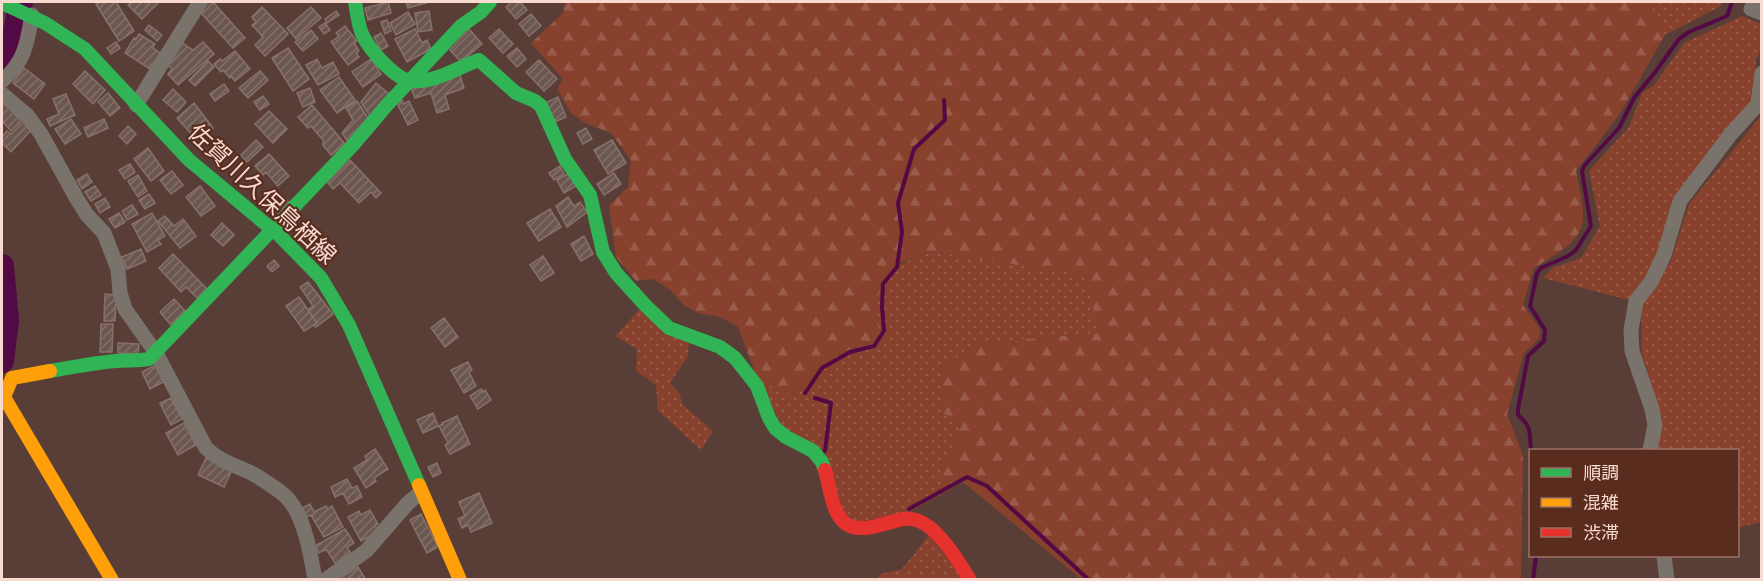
<svg xmlns="http://www.w3.org/2000/svg" width="1763" height="581" viewBox="0 0 1763 581" font-family="'Alegreya Sans','Noto Sans JP',sans-serif">
	<style>
		.grass { fill: url(#grass-dots) }
		.forest { fill: url(#forest-firs) }
		.lines { fill: none; stroke-linecap: round; stroke-linejoin: round }
		.stream { stroke: #530944; stroke-width: 4 }
		.river { stroke: #530944; stroke-width: 24 }
		.building { fill: url(#building-hatch); stroke: #87716a; stroke-width: 1.5 }
		.street { stroke: #7a736b; stroke-width: 15 }
		.fast { stroke: #30b455; stroke-width: 14 }
		.slow { stroke: #ff9f0a; stroke-width: 14 }
		.jam { stroke: #e5322d; stroke-width: 14 }
		.labels { text-anchor: middle; stroke-width: 4.5; stroke-linejoin: round; paint-order: stroke }
		.street-label { font-size: 24px; fill: #f9dad1; stroke: #5a2c1e }
	</style>
	<defs>
		<pattern id="grass-dots" width="8" height="8" patternUnits="userSpaceOnUse" patternTransform="scale(1.5)"><rect width="8" height="8" fill="#87412c"/><path d="M2 2h.1M6 6h.1" fill="none" stroke="#995c4a" stroke-width="1.8" stroke-linecap="round"/></pattern>
		<pattern id="forest-firs" width="22" height="20" patternUnits="userSpaceOnUse" patternTransform="scale(1.5)"><rect width="22" height="20" fill="#87412c"/><path d="M5 1l3.5 6h-7zM16 11l3.5 6h-7z" fill="#995c4a"/></pattern>
		<pattern id="building-hatch" width="6" height="6" patternUnits="userSpaceOnUse" patternTransform="scale(1.5)"><rect width="6" height="6" fill="#6c5750"/><path d="M-1 1l2-2M0 6l6-6M5 7l2-2" fill="none" stroke="#826f68"/></pattern>
	</defs>
	<rect width="100%" height="100%" fill="#583e36"/>
	<path class="grass" d="M1652,2H1722L1721,6L1665,35Z
		M1742,16L1761,24V50L1756,59L1752,101L1672,199L1657,260L1629,300L1543,278L1552,268L1581,258L1600,226L1589,171L1629,127L1642,93L1654,85L1684,43Z
		M1761,116V522L1738,528V450H1658L1662,419L1642,354L1641,307L1671,260L1689,204Z
		M931,252L1084,274L1100,333L975,343L942,370L961,426L963,482L910,512L858,522L844,513L825,452L783,428L756,375L795,395L828,357L872,342C881,324 876,324 877,306C877,270 903,262 931,252Z
		M641,308L689,339L688,356L670,383L680,394L682,404L713,431L701,450L658,411L656,385L636,371L637,349L615,336Z
		M929,535L965,580H876L881,574L902,569Z"/>
	<path class="forest" d="M565,2H1652L1665,35L1619,115L1576,171C1590,232 1587,236 1534,268L1523,305L1540,329L1539,339L1524,353L1507,414L1523,456L1521,580L1081,579L963,482L938,477L961,426L941,411L942,370L975,343L1099,333L1084,275L931,252L899,263L881,283L877,305L879,328L872,342L828,357L795,395L774,389L756,375L738,327L720,317L698,313L685,306L670,290L653,279L636,281L616,257L609,205L628,187L631,160L611,133L585,123L571,113L557,89L563,79L531,43L563,13Z"/>
	<g class="lines">
		<path class="stream" d="M805,393L822,368L850,352L874,346L884,331L882,306L883,284L897,267L902,232L898,203L914,149L945,120L944,100
			M815,398L831,403L825,451
			M1531,450C1529,433 1533,428 1518,415V409L1528,356L1544,341L1545,330L1530,306L1537,273L1541,268L1568,256L1576,250L1591,226L1582,171L1584,166L1619,128L1634,98L1656,71L1679,39L1689,32L1727,16L1732,2
			M909,509L967,477L987,486L1089,580
			M1533,580L1536,556"/>
		<path class="river" d="M2,62L14,37L21,2
			M2,266L7,320L2,361"/>
	</g>
	<path class="building" d="M101,2H116L134,31L119,41L96,4Z
		M132,2H159L142,19L128,5Z
		M205,2H213L245,38L233,48L199,11Z
		M388,2L391,13L368,20L365,8Z
		M406,2H429L408,8Z
		M512,2H520L527,10L516,19L506,7Z
		M262,7L288,34L265,56L255,45L263,37L252,25L256,22L252,17Z
		M311,7L321,18L296,39L287,28Z
		M336,11L339,15L327,23L325,19Z
		M429,11L432,30L418,32L415,13Z
		M408,12L415,24L396,35L390,23Z
		M531,14L541,26L529,36L519,24Z
		M387,20L391,31L385,34L381,22Z
		M325,23L330,30L324,34L319,27Z
		M149,25L162,35L157,41L145,30Z
		M345,26L357,41L354,43L359,51L356,53L359,57L348,65L331,42L339,36L336,33Z
		M415,29L422,43L427,40L431,49L407,62L395,39Z
		M469,29L482,44L465,58L459,60L450,50Z
		M499,29L513,44L503,53L489,38Z
		M311,30L318,39L303,51L295,42Z
		M381,33L388,46L381,50L374,37Z
		M139,34L155,44L153,48L160,53L150,69L125,53L134,38L136,39Z
		M116,42L120,48L111,54L107,48Z
		M181,42L193,50L203,42L214,54L178,85L168,74L172,69L167,64Z
		M288,48L309,79L293,91L272,58Z
		M517,48L526,59L517,67L507,56Z
		M235,51L250,69L235,81L231,76L230,78L223,70L221,72L214,64L220,59L222,61Z
		M317,59L322,68L333,62L339,74L318,85L306,65Z
		M371,59L381,74L363,87L352,72Z
		M539,60L557,79L544,91L526,72Z
		M208,61L214,67L195,86L189,80Z
		M24,68L45,84L34,99L13,83Z
		M85,71L105,90L93,104L73,84Z
		M260,71L268,80L248,98L239,88Z
		M459,72L464,88L445,95L449,109L437,113L431,93L415,98L411,88Z
		M339,77L355,100L337,113L320,90Z
		M376,83L389,94L370,116L361,102Z
		M224,84L229,91L215,101L210,94Z
		M310,88L315,102L303,107L297,93Z
		M173,89L186,102L177,112L163,100Z
		M108,93L120,108L110,116L98,102Z
		M66,94L75,115L50,126L47,119L59,114L53,99Z
		M263,96L269,104L260,110L254,102Z
		M558,97L566,117L554,122L545,103Z
		M402,100L404,104L409,101L418,120L408,125L397,103Z
		M2,101L21,121L11,131L2,121Z
		M357,101L368,118L348,142L342,133L353,120L346,108Z
		M194,103L213,128L201,139L196,134L193,136L177,118Z
		M312,105L345,144L331,155L323,145V140L311,126L308,128L298,117Z
		M269,111L287,129L273,143L255,124Z
		M71,119L81,134L65,144L55,129Z
		M104,119L108,128L88,137L84,128Z
		M24,121L32,129L11,152L2,143V137L7,131L11,134Z
		M128,126L136,134L127,144L119,136Z
		M586,128L592,139L583,144L577,133Z
		M256,140L263,147L247,162L241,155Z
		M612,140L626,163L608,174L594,150Z
		M148,148L164,171L151,181L134,159Z
		M269,154L289,176L278,186L266,172L263,175L255,166Z
		M350,160L381,193L376,198L371,192L359,203L340,183L333,189L327,182Z
		M130,164L135,172L125,179L119,170Z
		M560,166L564,174L554,180L549,173Z
		M172,171L183,185L171,194L160,180Z
		M569,173L576,186L564,193L557,180Z
		M614,173L621,184L604,195L597,184Z
		M87,174L92,182L82,189L77,180Z
		M138,175L147,191L138,197L128,181Z
		M95,186L101,195L91,201L85,192Z
		M200,186L215,206L201,216L186,197Z
		M149,194L155,203L145,209L139,200Z
		M280,194L289,202L282,211L272,204Z
		M568,197L574,206L580,202L587,212L567,227L556,206Z
		M105,198L110,207L100,213L95,204Z
		M132,205L138,214L127,220L122,211Z
		M550,209L561,227L539,241L527,223Z
		M119,213L125,222L115,228L109,219Z
		M152,213L165,236L158,240L161,244L147,252L132,224Z
		M165,216L174,226L183,219L196,236L180,248L158,221Z
		M222,223L234,235L223,246L211,235Z
		M584,236L593,254L581,261L571,244Z
		M141,249L146,261L127,269L122,257Z
		M173,254L207,289L198,299L186,287L181,292L159,268Z
		M543,256L554,273L541,281L530,265Z
		M274,260L279,266L272,272L267,266Z
		M308,282L333,314L316,327L314,325L317,323L308,310L313,306L300,287Z
		M105,294L116,295L115,321H104Z
		M299,297L317,323L304,331L286,306Z
		M174,299L186,312L171,325L160,312Z
		M444,318L458,337L445,347L431,328Z
		M101,324H113L112,352H100Z
		M118,343L139,344L138,354L118,353Z
		M468,362L472,370L469,372L476,386L464,393L451,370Z
		M156,365L165,381L150,389L142,372Z
		M481,389L483,392L485,390L491,400L478,409L470,396Z
		M171,398L182,419L171,425L160,403Z
		M433,413L438,426L423,433L417,420Z
		M457,416L470,444L450,454L445,445L448,443L439,426L443,424L442,423Z
		M184,423L196,445L178,455L166,433Z
		M375,449L388,469L374,478L376,481L366,488L354,468L367,460L365,456Z
		M206,458L232,470L224,487L198,475Z
		M437,463L441,473L433,477L428,467Z
		M347,479L352,488L357,486L362,497L349,504L343,493L335,497L331,487Z
		M479,493L492,523L471,532L468,525L462,528L458,519L465,516L459,502Z
		M310,504L314,512L326,506L328,509L332,506L343,527L324,537L311,515L306,517L302,508Z
		M370,510L378,524L375,525L378,532L361,541L348,517L359,511L361,515Z
		M421,514L438,547L427,553L410,520Z
		M345,529L354,543L347,547L351,554L335,563L326,549L319,553L315,546Z
		M358,567L366,580H345L343,576Z"/>
	<g class="lines">
		<path class="street" d="M1754,2L1751,9L1762,13
			M2,81C25,61 27,44 32,15
			M2,94L27,115L41,134L77,199L87,215L104,233L118,269L120,293L125,309L156,353L206,448C220,462 238,466 255,475C263,480 283,492 289,500C305,519 311,556 315,580
			M136,105L200,2
			M1650,450L1655,425L1652,409L1632,351L1631,330L1636,301L1651,282L1664,255L1680,201L1730,135L1758,104L1762,73
			M1664,556L1667,580
			M325,580L366,551L408,503L421,492"/>
		<path class="fast" d="M355,2C357,13 358,24 362,34C369,49 395,80 412,81C435,83 458,67 479,60L516,93L535,101L541,106L565,159L590,195L603,252L616,273L646,306L669,328L720,347L735,358L757,386L769,418L775,428L786,437L813,451L822,462L825,470
			M2,3L45,23L85,49L189,160L280,236L321,278L349,325L419,485
			M50,371C72,367 94,363 116,361C127,360 138,361 149,359L353,145L387,105L461,26L481,12L490,2"/>
		<path class="slow" d="M50,371L12,378L4,397L112,580
			M419,485L460,580"/>
		<path class="jam" d="M825,470C831,490 832,528 860,528C871,529 881,524 892,522C900,519 910,517 919,521C938,528 960,563 970,580"/>
	</g>
	<g class="labels">
		<g class="street-label">
			<text transform="translate(262 194) rotate(43)" y="8">佐賀川久保鳥栖線</text>
		</g>
	</g>
	<rect width="1763" height="581" fill="none" stroke="#f9dad1" stroke-width="6"/>
	<rect x="1529" y="449" width="210" height="108" fill="#5a2c1e" stroke="#9a7266" stroke-width="1.5"/>
	<rect x="1541" y="468" width="30" height="9" fill="#30b455" stroke="#9a7266" stroke-width="1.5"/>
	<text x="1583" y="479" font-size="18" fill="#f9dad1">順調</text>
	<rect x="1541" y="498" width="30" height="9" fill="#ff9f0a" stroke="#9a7266" stroke-width="1.5"/>
	<text x="1583" y="509" font-size="18" fill="#f9dad1">混雑</text>
	<rect x="1541" y="528" width="30" height="9" fill="#e5322d" stroke="#9a7266" stroke-width="1.5"/>
	<text x="1583" y="539" font-size="18" fill="#f9dad1">渋滞</text>
</svg>
